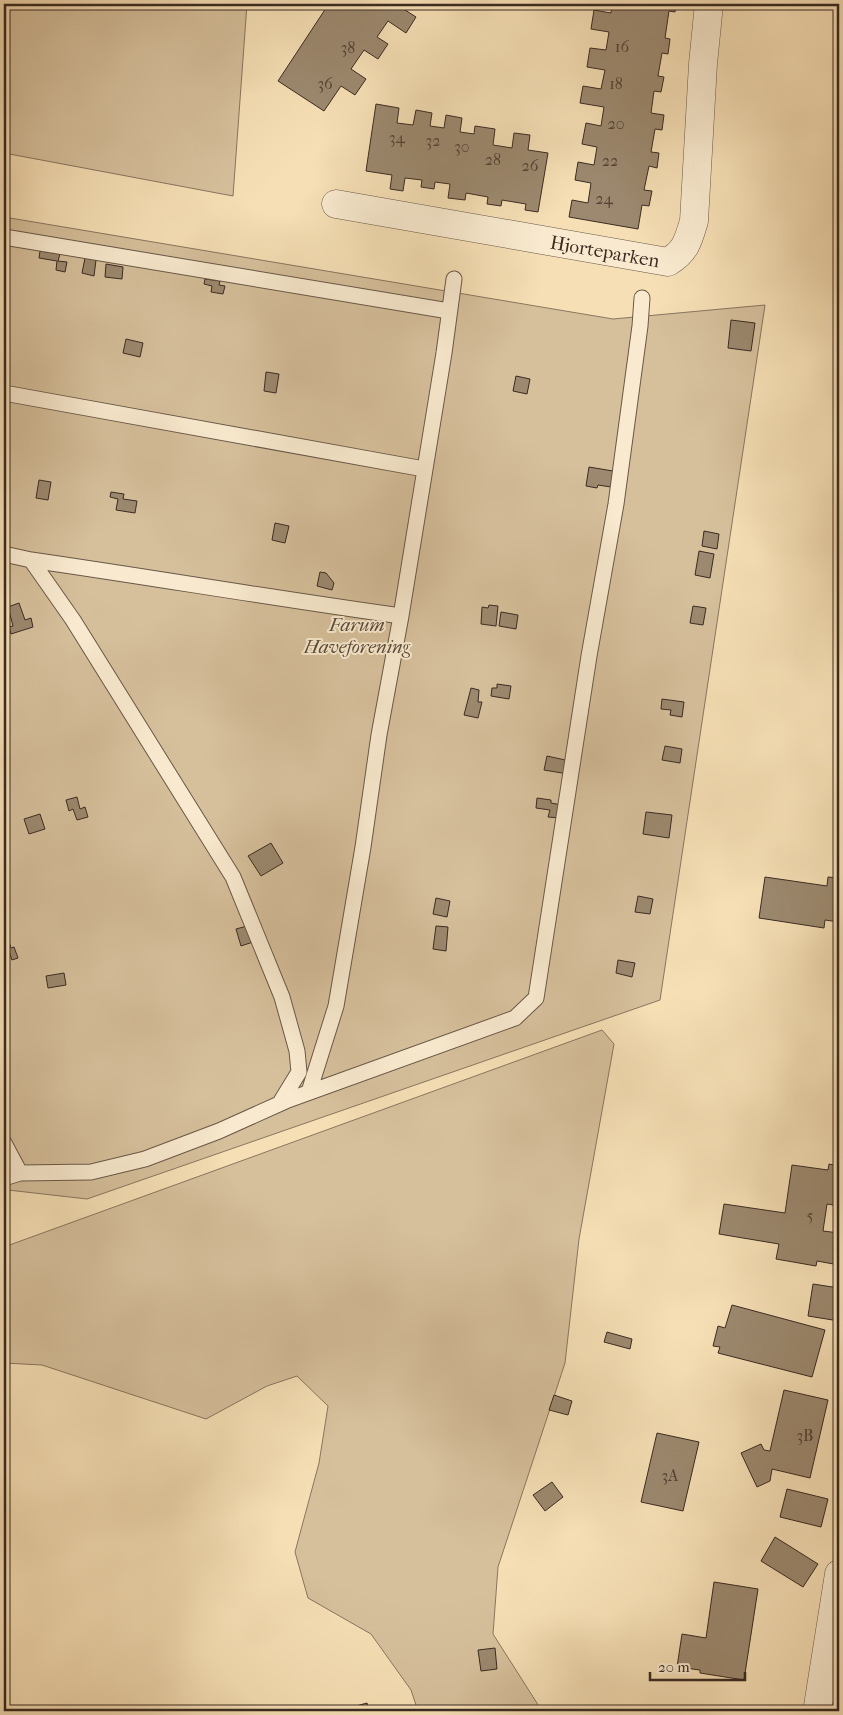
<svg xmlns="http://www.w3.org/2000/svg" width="843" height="1715" viewBox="0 0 843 1715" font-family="'IM FELL French Canon',serif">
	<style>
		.green { fill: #d6c09c; stroke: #887660 }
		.building { fill: #9c896f; stroke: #3a2b23 }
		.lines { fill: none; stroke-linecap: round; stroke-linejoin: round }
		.lane-casing { stroke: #695848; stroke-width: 17 }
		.street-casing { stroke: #695848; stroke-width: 29 }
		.lane { stroke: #f9eacf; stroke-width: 15 }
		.street { stroke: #f9eacf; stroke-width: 28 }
		.labels { text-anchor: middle; stroke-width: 4; stroke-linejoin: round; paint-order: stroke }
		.number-label { font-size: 16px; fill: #524236 }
		.street-label { font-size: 19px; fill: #3a2b23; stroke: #f9eacf }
		.park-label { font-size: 19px; font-style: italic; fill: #59493b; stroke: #f9eacf }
	</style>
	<rect width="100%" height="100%" fill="#f6dfb5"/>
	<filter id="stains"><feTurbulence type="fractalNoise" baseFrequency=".004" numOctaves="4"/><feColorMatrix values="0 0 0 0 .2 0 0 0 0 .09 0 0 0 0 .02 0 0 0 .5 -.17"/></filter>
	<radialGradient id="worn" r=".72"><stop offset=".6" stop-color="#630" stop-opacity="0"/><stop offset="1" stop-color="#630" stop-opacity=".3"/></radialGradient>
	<path class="green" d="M4,4H247L233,196L4,153Z
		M4,217L613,319L765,305L660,1000L87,1199L8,1190L4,1186Z
		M602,1030L614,1044L579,1239L565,1363L498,1567L493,1634L542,1711H418L411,1690L371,1634L308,1598L295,1552L319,1463L328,1406L297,1376L267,1386L206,1419L42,1365L4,1363V1247Z"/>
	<path class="building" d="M333,4H400L399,6L416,17L406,33L388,21L377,37L388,44L378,59L364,50L351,69L366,79L355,95L341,86L324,111L278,81L328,5L331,7Z
		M612,4H676L675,12L669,11L665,38L670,39L668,54L662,53L658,76L664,77L661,92L654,91L651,113L664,115L662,130L655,129L651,152L659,153L657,168L649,166L644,190L652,191L649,206L642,205L638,229L569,217L572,200L588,203L591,183L575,180L578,162L594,165L597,147L582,144L586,123L601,126L604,107L580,103L583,86L601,89L605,70L587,67L590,48L606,50L609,32L591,29L594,10L611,13Z
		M376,104L399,108L397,123L413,125L416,110L432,113L430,126L444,128L446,115L462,118L460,132L474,134L475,126L495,129L493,145L512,148L514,133L530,135L528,150L548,153L538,212L525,210L526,204L502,200L501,206L487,204L488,197L466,193L465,200L448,198L450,184L435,182L434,189L421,187L422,180L405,178L403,191L390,189L392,175L366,171Z
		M40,251L60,254L58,261L67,262L65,272L56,270L57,261L39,258Z
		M85,258L96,260L94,276L82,273Z
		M106,264L123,267L122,279L105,277Z
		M205,279L220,281L219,285L225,286L223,294L211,292L212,286L204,284Z
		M731,320L755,323L751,351L728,348Z
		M126,339L143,343L140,357L123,353Z
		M266,372L279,374L276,393L264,391Z
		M516,376L530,379L527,394L513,391Z
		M589,467L613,471L611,487L598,485L597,488L586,486Z
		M39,480L51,482L48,500L36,498Z
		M111,492L124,494L123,499L137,501L135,513L116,510L118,499L110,497Z
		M275,523L289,526L285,543L272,540Z
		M704,531L719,534L717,549L702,546Z
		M699,551L714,554L710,578L695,575Z
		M320,572L326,573L334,583L332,590L317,586Z
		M19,603L25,620L31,618L33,627L11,634L9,627L13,626L8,607Z
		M489,605L498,606L496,626L481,624L482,607L488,608Z
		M693,606L706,608L703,625L690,623Z
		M501,612L518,615L516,629L499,626Z
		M497,684L511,686L509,699L491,696L492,688H497Z
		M471,688L479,690L478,702H482L478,718L464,715Z
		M662,699L684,702L682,717L670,715L671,710L661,709Z
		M665,746L682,749L680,763L662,760Z
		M547,756L570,761L568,774L544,770Z
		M77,797L80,809L85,807L88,817L77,820L73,809L69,811L66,800Z
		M537,798L551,800V803L562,805L560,818L548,817L550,810L536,808Z
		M646,812L672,815L669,838L643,834Z
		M40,814L45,829L29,834L24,819Z
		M271,843L283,863L261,876L248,856Z
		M765,877L827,886L828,877L839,878V922L825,920L824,928L759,918Z
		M638,896L653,899L650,914L635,912Z
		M436,898L450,901L447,917L433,914Z
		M251,925L256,941L241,946L236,929Z
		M436,926L448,927L446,951L433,949Z
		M7,935L11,948L14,947L18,958L12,960L9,951L4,952V936Z
		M618,960L635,963L632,977L616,973Z
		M64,973L66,985L48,988L46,976Z
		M829,1164L839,1166V1206L827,1204L823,1231L839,1233V1265L817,1261L816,1266L776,1259L779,1244L719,1234L724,1204L785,1213L792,1165L828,1170Z
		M813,1284L839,1288V1321L808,1316Z
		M732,1305L825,1330L812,1377L718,1353L720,1347L713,1346L718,1326L725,1328Z
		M607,1332L632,1339L630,1349L604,1342Z
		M784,1390L828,1400L810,1478L772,1469L770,1481L757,1487L741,1453L761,1444L764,1450L770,1451Z
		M554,1395L572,1401L568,1415L549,1410Z
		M657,1433L699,1442L683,1511L641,1502Z
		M552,1482L563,1497L545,1511L533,1495Z
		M787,1489L828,1499L821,1527L780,1517Z
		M775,1537L818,1564L803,1587L761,1561Z
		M714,1582L758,1589L744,1680L700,1673V1670L677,1667L682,1634L706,1638Z
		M495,1648L497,1669L481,1671L478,1650Z
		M367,1703L370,1711H338Z"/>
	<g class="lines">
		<defs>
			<path id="lane" d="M4,237L449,311
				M4,393L424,469
				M4,554L31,560L73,620L233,877L282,997L297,1051L299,1072L280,1103
				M31,560C155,578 278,599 401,616
				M309,1092L336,1006L363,847L379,735L401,616L444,353L454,279
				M4,1143L20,1173
				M4,1178L20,1173L91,1172L145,1159L219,1131L288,1100L515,1018L536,998L589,656L616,504L640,326L642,298"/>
			<path id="street" d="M336,204L668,262C686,251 688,241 694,221L703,64L709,4
				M818,1706L839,1574"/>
		</defs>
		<use href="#lane" class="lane-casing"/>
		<use href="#street" class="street-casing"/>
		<use href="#lane" class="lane"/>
		<use href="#street" class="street"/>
	</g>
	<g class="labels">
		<g class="number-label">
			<text x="622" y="52">16</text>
			<text x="348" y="53">38</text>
			<text x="325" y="89">36</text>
			<text x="616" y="89">18</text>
			<text x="616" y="129">20</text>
			<text x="397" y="143">34</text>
			<text x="433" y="146">32</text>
			<text x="462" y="152">30</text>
			<text x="493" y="165">28</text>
			<text x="610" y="166">22</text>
			<text x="530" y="171">26</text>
			<text x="604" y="204">24</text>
			<text x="810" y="1221">5</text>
			<text x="805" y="1441">3B</text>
			<text x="670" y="1481">3A</text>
		</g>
		<g class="street-label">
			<text transform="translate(605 251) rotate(10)" y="7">Hjorteparken</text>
		</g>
		<g class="park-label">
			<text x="357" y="631">Farum<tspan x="357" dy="22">Haveforening</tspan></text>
		</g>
	</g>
	<rect width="843" height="1715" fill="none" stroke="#f6dfb5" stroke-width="20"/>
	<rect x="5" y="5" width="833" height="1705" fill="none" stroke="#3a2b23" stroke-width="2.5"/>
	<rect x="10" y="10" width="823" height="1695" fill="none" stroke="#3a2b23"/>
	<path d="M650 1672v8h95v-8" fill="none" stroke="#3a2b23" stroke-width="2.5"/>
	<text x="658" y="1672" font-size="15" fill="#3a2b23" stroke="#f9eacf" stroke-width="4" paint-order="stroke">20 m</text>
	<rect width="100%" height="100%" filter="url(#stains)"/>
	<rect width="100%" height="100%" fill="url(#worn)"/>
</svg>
